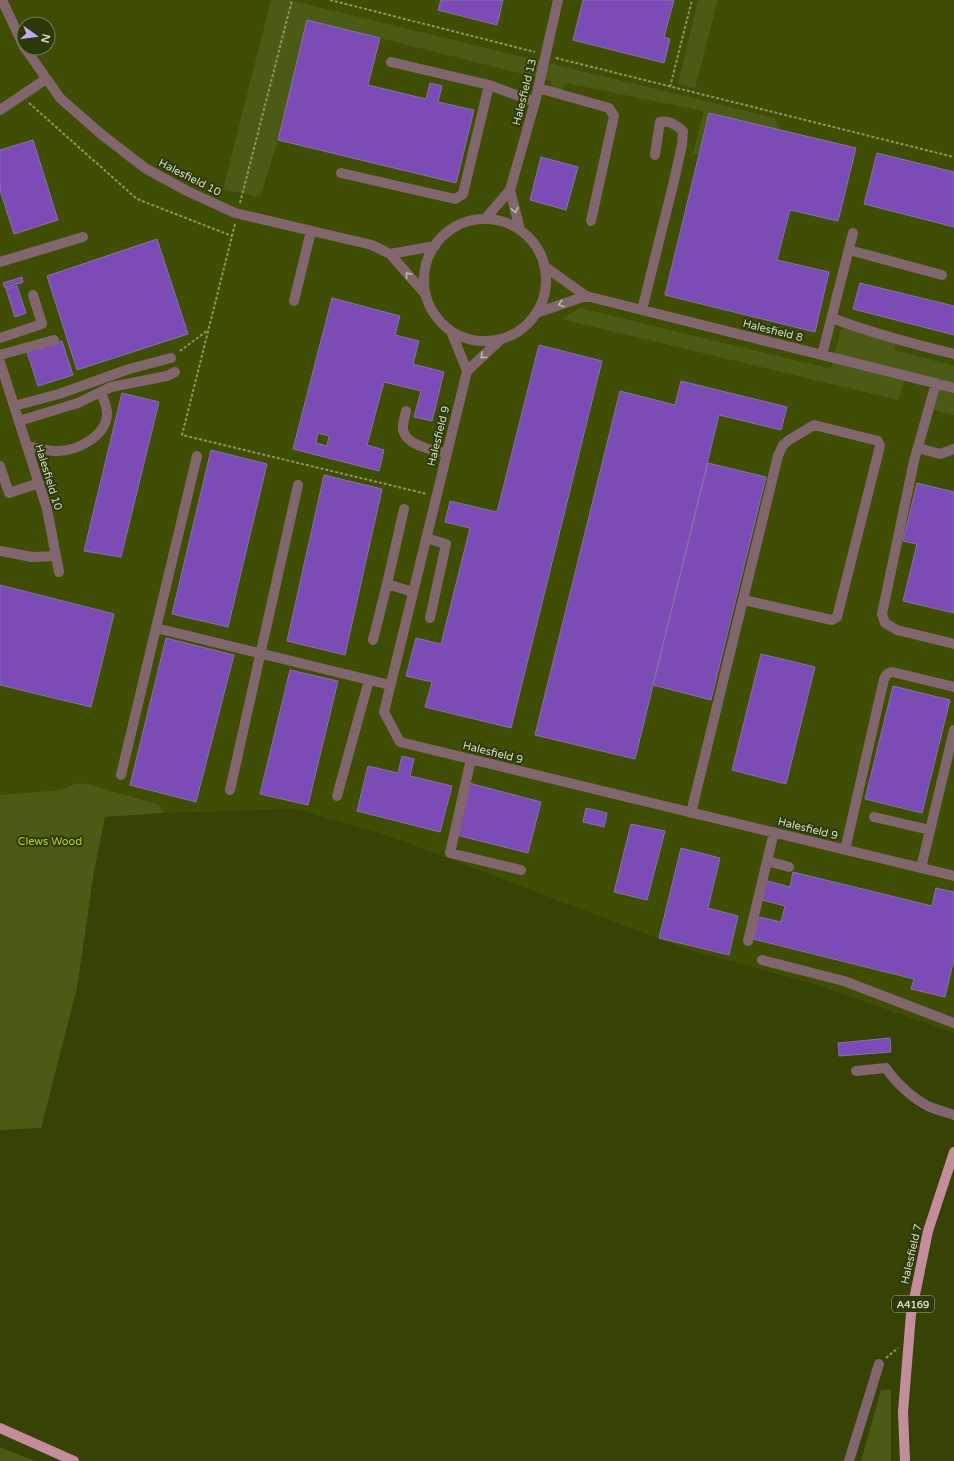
<svg xmlns="http://www.w3.org/2000/svg" width="954" height="1461" viewBox="0 0 954 1461" font-family="'Varela Round',sans-serif">
	<style>
		.built { fill: #3f4e04; fill-rule: evenodd }
		.green { fill: #4b5b15 }
		.building { fill: #7b4bb6; stroke: #8772a8; fill-rule: evenodd }
		.lines { fill: none; stroke-linecap: round; stroke-linejoin: round }
		.path { stroke: #8a9668; stroke-width: 2; stroke-dasharray: 3 2; stroke-linecap: butt }
		.minor { stroke: #82666d; stroke-width: 10 }
		.major { stroke: #c58d9c; stroke-width: 10 }
		.oneway { stroke: #bbbaa7 }
		.labels { text-anchor: middle; stroke-width: 4; stroke-linejoin: round; paint-order: stroke }
		.shield { fill: #2d380b; stroke: #a2ac8a; stroke-width: 1 }
		.shield-label { font-size: 10px; font-weight: bold; fill: #d4dec0 }
		.street-label { font-size: 11px; fill: #d4dec0; stroke: #2d380b }
		.park-label { font-size: 11px; fill: #b3d818; stroke: #2d380b }
	</style>
	<rect width="100%" height="100%" fill="#364304"/>
	<path class="built" d="M0,0H954V1033L811,983L686,949L394,838L297,809L163,813V809L78,783L59,790L0,795ZM24,24H48V48H24Z"/>
	<path class="green" d="M271,0H289L775,118L780,130L709,113L699,154L693,153L704,111L565,83L561,92L553,88L551,81L308,20L278,140L260,197L223,189Z
		M698,0H718L695,88L678,84Z
		M580,308L831,369L841,329L849,326L896,343L894,350L954,366V415L930,409L934,388L904,381L898,400L561,319Z
		M78,783L88,784L159,805L163,809V813L105,817L94,871L77,988L41,1128L0,1130V795L59,790Z
		M881,1390H891V1461H861Z
		M0,1447L35,1461H0Z"/>
	<path class="building" d="M441,0H503L497,25L438,10Z
		M583,0H674L664,37L670,39L664,63L573,40Z
		M307,20L380,38L368,85L426,99L430,83L442,86L438,102L474,110L456,183L278,140Z
		M709,113L856,148L838,221L790,210L777,260L829,272L815,332L665,295Z
		M33,140L58,220L14,234L0,190V150Z
		M877,153L954,172V227L864,204Z
		M541,157L578,167L566,210L530,200Z
		M157,239L188,334L77,370L47,276Z
		M22,277L23,282L5,288L3,283Z
		M860,283L954,306V335L853,309Z
		M17,286L26,313L15,317L6,289Z
		M332,298L400,316L395,335L419,341L413,364L444,372L432,421L414,417L421,391L384,382L367,445L384,450L379,471L293,449ZM318,433L329,436L327,446L316,443Z
		M62,341L73,375L38,386L27,352Z
		M539,345L602,361L511,728L425,707L432,682L406,676L416,638L441,644L470,528L445,522L450,501L497,512Z
		M681,381L787,407L781,430L719,415L635,759L535,735L620,391L675,405Z
		M122,393L159,402L121,557L84,551Z
		M211,450L267,464L228,627L172,614Z
		M708,463L766,477L711,700L653,685Z
		M324,475L382,489L345,655L287,641Z
		M917,483L954,492V613L903,601L917,544L903,541Z
		M0,585L114,614L91,707L0,685Z
		M166,638L234,655L196,802L130,785Z
		M761,654L815,667L786,784L732,770Z
		M290,670L338,681L308,805L260,794Z
		M893,686L950,700L922,813L865,799Z
		M402,756L414,759L410,776L452,786L440,832L357,811L368,766L398,773Z
		M469,783L541,802L528,853L456,835Z
		M586,808L607,813L604,827L583,822Z
		M631,824L665,831L647,900L614,892Z
		M681,848L720,858L708,908L738,916L729,955L659,938Z
		M793,872L932,906L936,888L954,892V959L945,997L911,989L914,979L753,939L759,917L781,922L785,906L759,899L764,880L790,887Z
		M890,1038L891,1052L839,1056L838,1043Z"/>
	<g class="lines">
		<path class="path" d="M330,0L535,52
			M556,58L954,157
			M670,87L692,0
			M29,103L137,199L232,236
			M240,203L292,0
			M235,224L182,435L427,494
			M180,351L208,330
			M886,1358L898,1348"/>
		<path class="minor" d="M2,0L24,47
			M25,48L60,98L101,134L145,168L187,191L235,213L372,245L390,254L426,295
			M391,62L489,85L535,102
			M538,88L609,108L614,116L591,221
			M0,110L46,79
			M341,173L455,199L463,194L489,85
			M510,190L520,230
			M485,219L510,190L535,102L558,0
			M424 280a61 61 0 1 1 122 0a61 61 0 1 1-122 0Z
			M849,250L942,275
			M390,254L435,246
			M0,262L83,237
			M544,266L586,296L954,388
			M294,301L311,231
			M642,310L673,185L682,145L683,131C676,125 669,120 660,122L655,155
			M536,313L586,296
			M832,318C871,333 913,344 954,354
			M451,331L467,371
			M0,338L42,324L33,295
			M499,341L467,371L384,712L400,742L954,876
			M0,355L54,340
			M822,355L853,233
			M0,362L47,509L59,572
			M936,383L914,461L882,614L885,623L897,630L954,644
			M14,406L59,394L129,369L171,358
			M406,411C405,417 402,424 403,430C406,446 434,450 446,453
			M19,421L78,403L111,387L167,376L175,372
			M27,446C36,448 46,451 55,451C75,452 107,437 107,413C107,406 103,399 101,392
			M918,448L940,454L954,449
			M0,466L9,493L39,483
			M404,509L387,584L413,592
			M426,538L446,544L430,618
			M0,551L32,557L56,556
			M156,628L197,456
			M373,640L387,584
			M471,759L450,853L521,870
			M121,775L156,628L390,685
			M230,790L298,485
			M337,796L369,680
			M691,813L778,456L783,445L789,440L814,425L878,441L880,446L837,617L832,620L744,600
			M874,817L930,830
			M845,850L884,679C886,675 887,673 892,672L954,687
			M767,861L789,867
			M921,868L954,730
			M748,941L774,832
			M762,960L844,981L954,1023
			M856,1071L886,1068C896,1083 913,1099 930,1107C938,1110 946,1112 954,1115
			M849,1461L879,1364"/>
		<path class="major" d="M0,1428L74,1461
			M905,1461L903,1412L911,1314L928,1231L954,1152"/>
	</g>
	<defs><path id="oneway-chevron" d="M-2-3.5L2.5 0L-2 3.5" fill="none" stroke-width="1.6" stroke-linecap="round" stroke-linejoin="round"/></defs>
	<g class="oneway">
		<use href="#oneway-chevron" transform="translate(515 210) rotate(77)"/>
		<use href="#oneway-chevron" transform="translate(408 275) rotate(-131)"/>
		<use href="#oneway-chevron" transform="translate(561 304) rotate(161)"/>
		<use href="#oneway-chevron" transform="translate(483 356) rotate(138)"/>
	</g>
	<g class="labels">
		<rect class="shield" x="892" y="1296" width="42" height="16" rx="3"/>
		<g class="shield-label">
			<text x="913" y="1308">A4169</text>
		</g>
		<g class="street-label">
			<text transform="translate(524 92) rotate(-76)" y="4">Halesfield 13</text>
			<text transform="translate(190 177) rotate(27)" y="4">Halesfield 10</text>
			<text transform="translate(773 330) rotate(14)" y="4">Halesfield 8</text>
			<text transform="translate(438 436) rotate(-76)" y="4">Halesfield 9</text>
			<text transform="translate(49 477) rotate(73)" y="4">Halesfield 10</text>
			<text transform="translate(493 752) rotate(14)" y="4">Halesfield 9</text>
			<text transform="translate(808 828) rotate(14)" y="4">Halesfield 9</text>
			<text transform="translate(911 1254) rotate(-77)" y="4">Halesfield 7</text>
		</g>
		<g class="park-label">
			<text x="50" y="845">Clews Wood</text>
		</g>
	</g>
	<g transform="translate(36 36) rotate(104)"><circle r="19" fill="#2d380b" stroke="#707a53"/>
	<path d="M0-3L7 15L0 10L-7 15Z" fill="#c4a7f2"/>
	<text y="-6" font-size="11" font-weight="bold" text-anchor="middle" fill="#d4dec0">N</text>
	</g>
</svg>
